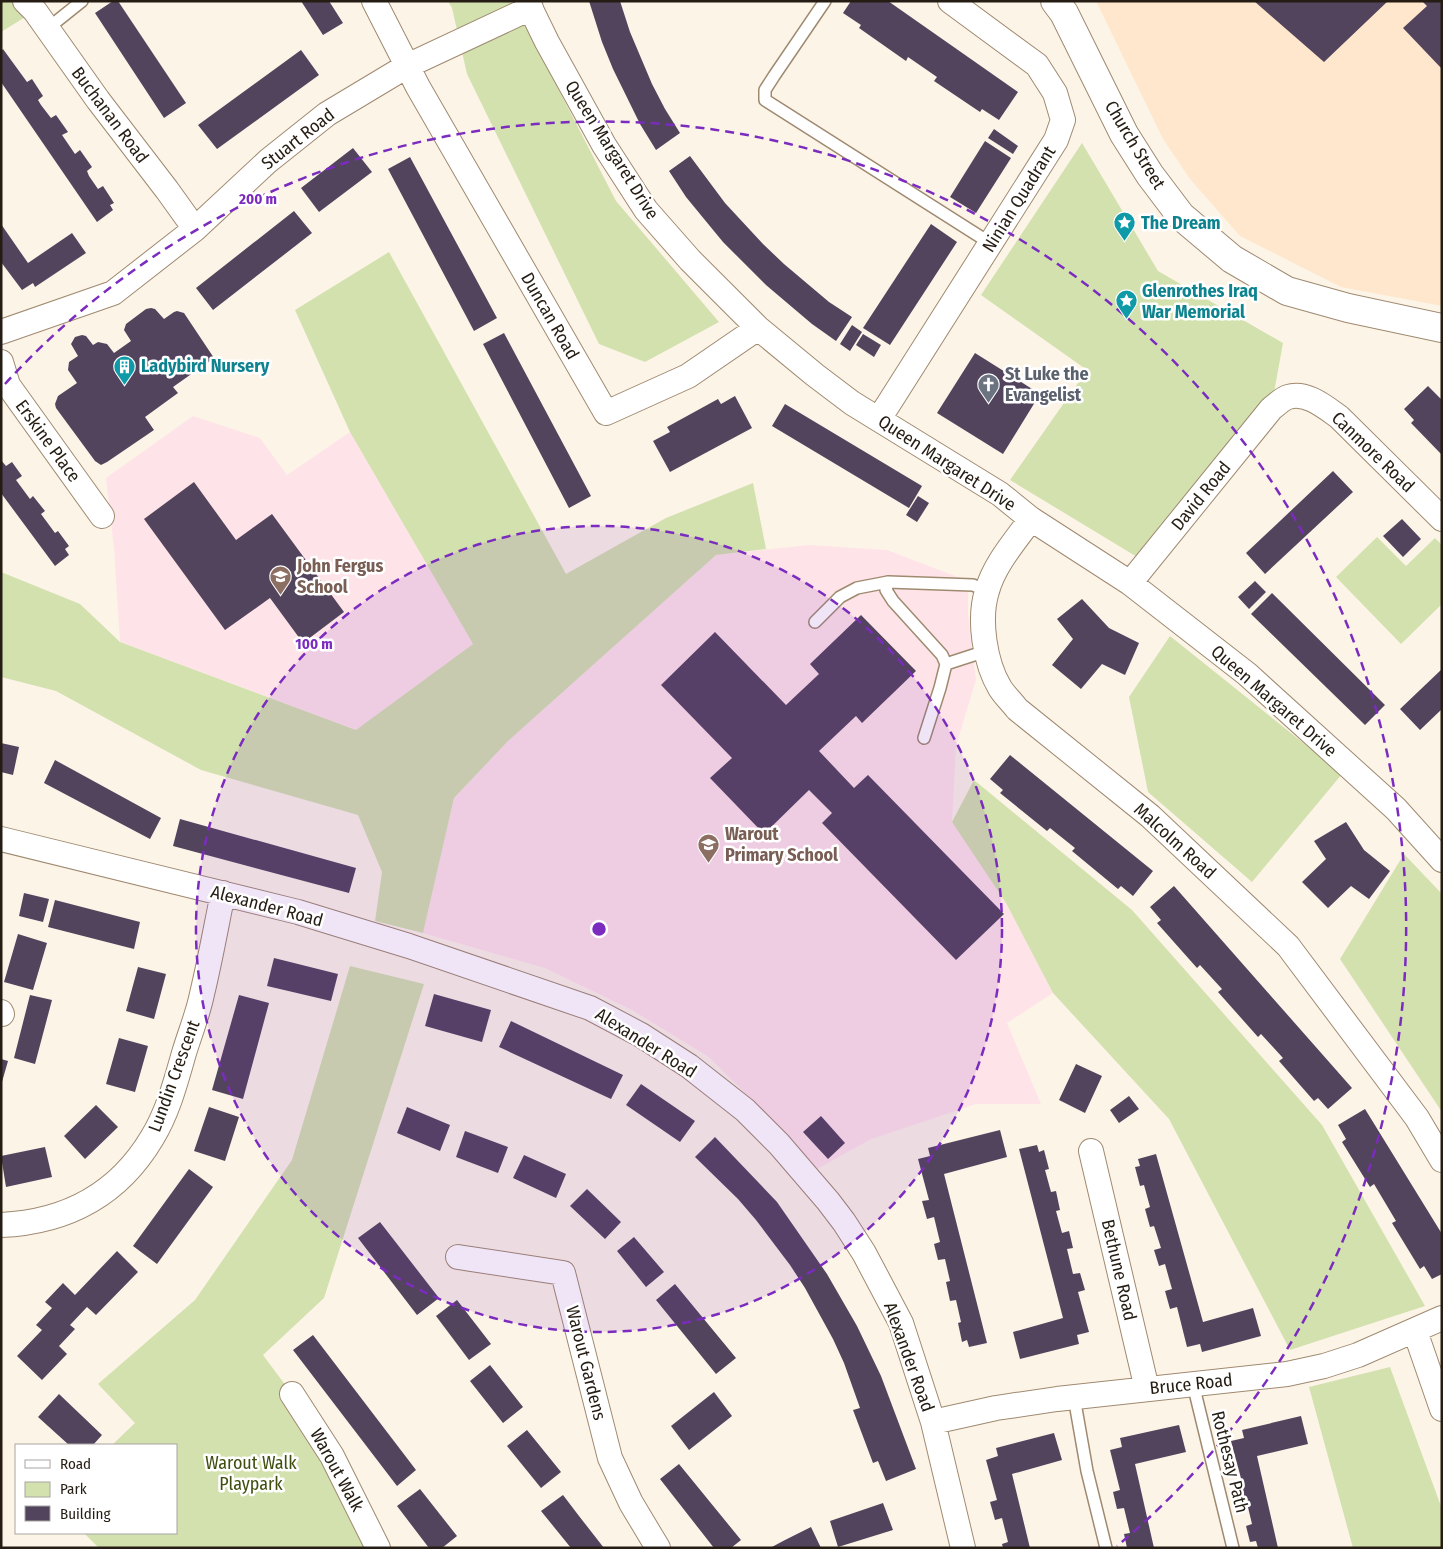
<svg xmlns="http://www.w3.org/2000/svg" width="1443" height="1549" viewBox="0 0 1443 1549" font-family="'Fira Sans Condensed',sans-serif">
	<style>
		.built { fill: #fee7cc }
		.education { fill: #fee4e8 }
		.green { fill: #d2e1ae }
		.building { fill: #53445d }
		.lines { fill: none; stroke-linecap: round; stroke-linejoin: round }
		.lane-casing { stroke: #9f8a70; stroke-width: 14 }
		.street-casing { stroke: #9f8a70; stroke-width: 26 }
		.secondary-casing { stroke: #9f8a70; stroke-width: 30 }
		.lane { stroke: #fff; stroke-width: 11 }
		.street { stroke: #fff; stroke-width: 24 }
		.secondary { stroke: #fff; stroke-width: 28 }
		.ring { fill: none; stroke: #7b2cbf; stroke-width: 2.5; stroke-dasharray: 9 6 }
		.labels { text-anchor: middle; stroke-width: 5; stroke-linejoin: round; paint-order: stroke }
		.street-label { font-size: 18px; fill: #251d13; stroke: #fff }
		.culture-label { font-size: 18px; font-weight: bold; fill: #0d838f; stroke: #fff; text-anchor: start }
		.worship-label { font-size: 18px; font-weight: bold; fill: #5b616d; stroke: #fff; text-anchor: start }
		.education-label { font-size: 18px; font-weight: bold; fill: #785e54; stroke: #fff; text-anchor: start }
		.park-label { font-size: 18px; fill: #404e0f; stroke: #fff }
		.centre { fill: #7b2cbf; stroke: #fff; stroke-width: 2.5 }
		.ring-label { font-size: 15px; text-anchor: middle; font-weight: bold; fill: #7b2cbf; stroke: #fff; stroke-width: 5; stroke-linejoin: round; paint-order: stroke }
	</style>
	<rect width="100%" height="100%" fill="#fdf4e8"/>
	<path class="built" d="M1096,1H1442V306L1341,287L1240,236L1190,179L1163,139Z"/>
	<path class="education" d="M193,416L260,438L287,475L350,432L473,644L357,730L120,642L114,548L106,478Z
		M809,545L887,550L968,581V614L976,680L956,746L952,822L1006,903L1053,993L1007,1023L1041,1104H976L871,1139L817,1169L772,1120L709,1057L632,1010L545,968L423,933L454,798L508,741L716,555Z"/>
	<path class="green" d="M1,1H25L35,11L1,32Z
		M448,1H513L616,201L719,322L645,362L599,344L467,74L452,8Z
		M1082,143L1158,271L1283,343L1271,409L1147,563L1010,480L1087,370L981,295Z
		M389,252L566,574L666,518L753,483L766,549L716,555L508,741L454,798L423,933L375,921L382,872L358,815L201,770L56,691L1,677V572L80,604L120,642L356,730L473,644L350,432L295,310Z
		M1377,537L1406,566L1435,538L1442,545V604L1401,644L1336,577Z
		M1170,636L1342,774L1252,882L1148,792L1129,697Z
		M974,780L1132,910L1322,1125L1425,1306L1290,1350L1169,1119L1053,993L1006,903L952,822Z
		M1404,854L1442,894V1112L1340,959Z
		M350,966L424,984L324,1298L263,1355L292,1394L378,1548H99L84,1533H176V1445H112L135,1423L98,1384L195,1300L292,1160Z
		M1390,1367L1442,1509V1548H1353L1309,1387Z"/>
	<path class="building" d="M113,1H118L186,103L164,118L95,13Z
		M301,1H329L343,23L323,35Z
		M589,1H620L630,32L652,84L665,109L680,133L656,150L640,124L613,69L602,42Z
		M851,1H888L1018,92L999,120L982,109L980,112L934,81L937,77L908,57L906,61L859,28L861,25L843,13Z
		M1254,1H1388L1324,62Z
		M1422,1H1442V69L1403,28L1427,6Z
		M3,49L27,82L32,79L43,96L38,100L41,105L51,118L56,115L68,132L62,135L75,154L80,150L92,167L87,171L89,176L98,189L103,186L114,203L110,205L113,210L97,222L1,82V51Z
		M301,50L319,75L217,149L198,125Z
		M994,129L1018,146L1013,154L988,138Z
		M985,141L1011,158L976,213L950,197Z
		M353,148L372,172L319,212L301,188Z
		M690,156L725,203L763,244L784,264L829,302L852,317L836,341L812,324L766,285L723,242L686,197L669,171Z
		M410,157L497,318L474,331L388,169Z
		M294,211L312,233L213,310L196,288Z
		M1,224L28,263L72,233L86,253L35,287L33,283L22,290L1,262Z
		M931,224L957,242L890,345L863,328Z
		M151,308L155,309L164,319L174,312L177,311L184,313L214,358L173,387L178,393L145,417L154,430L107,462L101,465L95,461L56,408L55,404L58,396L77,383L68,370L69,362L78,356L71,344L75,337L82,335L86,336L93,345L98,342L107,344L114,353L131,341L124,330L126,324L146,309Z
		M852,325L862,332L850,351L840,344Z
		M504,333L591,496L569,508L483,344Z
		M863,334L881,345L874,357L856,345Z
		M975,353L1040,394L1003,454L937,413Z
		M1428,386L1442,400V455L1411,423L1414,420L1404,409Z
		M735,396L752,428L670,472L653,441L670,432L667,427L718,399L721,404Z
		M785,404L922,486L909,508L772,426Z
		M1,460L6,466L12,462L22,476L16,480L30,499L33,496L45,511L41,514L55,533L58,531L69,546L65,549L69,555L55,566L1,493Z
		M1333,471L1353,492L1265,574L1246,553Z
		M194,482L236,540L272,514L344,612L303,643L270,598L225,630L144,519Z
		M918,496L929,503L917,522L906,515Z
		M1402,519L1421,539L1403,557L1383,536Z
		M1255,581L1266,592L1249,609L1238,597Z
		M1272,593L1385,705L1365,725L1251,614Z
		M1082,599L1109,628L1139,643L1125,675L1102,664L1081,689L1052,665L1073,639L1057,619Z
		M861,615L916,671L862,723L856,716L819,751L854,788L868,775L1004,914L956,960L822,823L832,813L809,790L764,834L710,778L732,758L661,685L715,632L786,705L819,674L810,664Z
		M1442,669V709L1420,730L1400,709Z
		M1,743L19,747L13,775L1,772Z
		M1010,755L1153,871L1133,896L1121,886L1118,889L1072,851L1075,848L1050,828L1047,831L1000,793L1003,790L990,779Z
		M55,760L161,818L150,839L44,783Z
		M180,819L356,868L349,893L173,846Z
		M1346,822L1364,850L1390,871L1369,899L1351,886L1328,908L1302,882L1326,859L1314,841Z
		M1174,886L1352,1088L1328,1109L1318,1098L1314,1101L1279,1061L1283,1058L1261,1034L1258,1037L1218,992L1222,989L1200,965L1197,968L1157,923L1161,920L1150,907Z
		M24,893L49,899L43,922L19,916Z
		M55,900L140,922L134,949L48,927Z
		M18,934L47,943L33,990L4,982Z
		M274,958L338,974L331,1001L267,986Z
		M138,967L166,974L154,1019L126,1011Z
		M434,994L491,1010L482,1042L425,1026Z
		M30,995L52,1000L35,1064L14,1058Z
		M239,995L269,1003L243,1099L212,1090Z
		M511,1021L623,1075L611,1099L499,1047Z
		M119,1038L148,1046L135,1092L106,1084Z
		M1,1059L8,1061L2,1082H1Z
		M1076,1064L1102,1076L1085,1113L1059,1100Z
		M641,1084L695,1121L680,1142L626,1105Z
		M1129,1096L1139,1109L1119,1123L1110,1110Z
		M96,1105L118,1127L85,1159L64,1136Z
		M209,1107L239,1117L225,1161L194,1151Z
		M407,1107L450,1125L440,1151L397,1133Z
		M1365,1109L1442,1234V1274L1432,1279L1424,1266L1420,1269L1392,1223L1396,1221L1374,1184L1370,1187L1342,1142L1346,1139L1338,1125Z
		M821,1116L845,1143L828,1159L803,1132Z
		M1000,1130L1007,1157L944,1174L987,1343L969,1347L967,1340L962,1342L958,1323L961,1322L956,1300L950,1301L946,1282L950,1281L945,1259L938,1260L934,1244L940,1242L934,1217L927,1219L922,1201L929,1200L918,1159L930,1156L928,1148Z
		M465,1131L508,1147L498,1173L456,1157Z
		M715,1137L777,1202L827,1274L857,1326L881,1376L916,1469L886,1481L878,1461L873,1463L853,1410L860,1408L844,1363L833,1339L805,1288L790,1265L756,1220L738,1199L695,1157Z
		M1037,1145L1039,1152L1044,1150L1049,1169L1045,1170L1051,1192L1056,1191L1060,1210L1056,1211L1062,1233L1069,1231L1073,1248L1067,1249L1073,1274L1080,1273L1085,1290L1078,1292L1089,1332L1077,1335L1079,1344L1020,1359L1013,1332L1063,1318L1019,1149Z
		M45,1147L52,1177L6,1187L1,1156Z
		M1156,1154L1203,1322L1253,1308L1261,1336L1202,1352L1200,1344L1187,1347L1177,1307L1170,1309L1165,1291L1172,1289L1170,1282L1165,1264L1159,1266L1154,1250L1161,1248L1154,1226L1150,1227L1145,1209L1150,1207L1144,1185L1140,1186L1135,1167L1140,1166L1138,1159Z
		M524,1155L566,1174L556,1198L513,1178Z
		M189,1169L213,1187L157,1264L133,1246Z
		M587,1189L621,1222L605,1239L570,1206Z
		M380,1222L439,1298L417,1315L358,1238Z
		M634,1237L664,1272L646,1287L617,1251Z
		M117,1251L138,1272L96,1315L87,1307L70,1325L75,1329L59,1346L67,1354L42,1380L17,1356L42,1330L36,1325L52,1308L45,1302L63,1283L75,1295Z
		M675,1284L736,1358L716,1374L656,1300Z
		M457,1300L491,1344L469,1360L436,1316Z
		M313,1335L416,1470L397,1486L293,1350Z
		M490,1365L523,1407L503,1423L470,1381Z
		M714,1392L732,1416L689,1450L671,1426Z
		M59,1394L102,1435L93,1445H69L38,1417Z
		M1301,1416L1308,1444L1257,1456L1278,1548H1258L1256,1541L1250,1542L1246,1526L1252,1524L1246,1499L1239,1501L1235,1483L1242,1482L1231,1441L1244,1438L1242,1430Z
		M1179,1425L1186,1452L1135,1464L1154,1548H1127L1124,1534L1130,1533L1124,1508L1117,1509L1113,1492L1120,1490L1110,1450L1122,1447L1120,1438Z
		M527,1430L561,1472L541,1488L507,1446Z
		M1054,1433L1062,1460L1012,1474L1030,1548H1003L1002,1544L1008,1542L1002,1518L995,1520L990,1502L997,1500L986,1460L998,1456L996,1448Z
		M679,1464L741,1540L731,1548H714L660,1479Z
		M420,1489L457,1536L442,1548H429L397,1506Z
		M563,1495L579,1516L604,1548H571L541,1511Z
		M883,1503L893,1530L838,1547L830,1521Z
		M811,1527L821,1548H770L785,1540Z"/>
	<g class="lines">
		<defs>
			<path id="lane" d="M825,1L774,76L765,90V100L990,243
				M47,29L82,1
				M888,582L886,590L893,601L942,655L946,664L940,688L924,738
				M815,622L840,597L857,588L888,582L973,585L987,591
				M946,664L986,651
				M1193,1384L1233,1548
				M1074,1397L1087,1471L1106,1548"/>
			<path id="street" d="M25,1L35,11L98,100L167,190L195,229
				M374,1L418,87L606,413L688,376L758,328
				M527,1L547,42L604,145L646,210L690,260L758,328L815,375L852,403L1000,494L1031,519L1130,583L1247,674L1396,809L1442,860
				M1,332L113,293L195,229L268,161L327,114L407,66L531,8
				M1,362L8,385L102,516
				M879,419L1056,140L1063,120L1055,93L1037,65L950,1
				M1031,519C1015,541 994,565 987,591C978,620 985,663 1000,688C1005,696 1012,702 1017,709L1150,816L1288,946L1417,1118L1442,1160
				M1130,583L1271,409C1276,405 1282,399 1288,397C1306,391 1325,407 1339,417L1442,519
				M1,839L298,912L409,946L590,1008L641,1035L689,1066L745,1110L779,1144L828,1201L844,1222L864,1253L901,1323L933,1422L963,1548
				M1,1012L2,1014
				M1091,1151L1147,1389
				M1,1225C67,1222 118,1195 152,1138C168,1112 176,1081 184,1053C190,1033 198,1014 202,994C210,961 216,927 223,893
				M458,1257L563,1273L610,1458L631,1503L658,1548
				M1415,1331L1442,1409
				M292,1394L332,1456L378,1548
				M933,1422L996,1408L1057,1399L1287,1374L1324,1366L1358,1355L1442,1318"/>
			<path id="secondary" d="M1055,1L1064,13L1124,134L1150,175L1181,216L1232,259L1287,291L1348,308L1442,328"/>
		</defs>
		<use href="#lane" class="lane-casing"/>
		<use href="#street" class="street-casing"/>
		<use href="#secondary" class="secondary-casing"/>
		<use href="#lane" class="lane"/>
		<use href="#street" class="street"/>
		<use href="#secondary" class="secondary"/>
	</g>
	<circle cx="599" cy="929" r="403" fill="#7b2cbf" fill-opacity=".12"/>
	<g class="ring">
		<circle cx="599" cy="929" r="403"/>
		<path d="M5 384A806 806 0 1 1 1117 1546"/>
	</g>
	<defs>
		<symbol id="sight-pin" viewBox="-11 -11 22 30"><path d="M0 17L-7.5 6A9.5 9.5 0 1 1 7.5 6Z" fill="#0f9aa8" stroke="#fff"/><path d="M0-6L1.8-2.2L6-1.7L2.9 1.2L3.7 5.4L0 3.3L-3.7 5.4L-2.9 1.2L-6-1.7L-1.8-2.2Z" fill="#fff"/></symbol>
		<symbol id="building-pin" viewBox="-11 -11 22 30"><path d="M0 17L-7.5 6A9.5 9.5 0 1 1 7.5 6Z" fill="#0f9aa8" stroke="#fff"/><path d="M-4-6H4V6H1V3H-1V6H-4ZM-2.5-4.3h1.7v1.8h-1.7ZM.8-4.3h1.7v1.8H.8ZM-2.5-1h1.7V.8h-1.7ZM.8-1h1.7V.8H.8Z" fill="#fff"/></symbol>
		<symbol id="church-pin" viewBox="-11 -11 22 30"><path d="M0 17L-7.5 6A9.5 9.5 0 1 1 7.5 6Z" fill="#6b7280" stroke="#fff"/><path d="M-1.2-6h2.4v3.5h3.3v2.4h-3.3V6h-2.4V-.1h-3.3v-2.4h3.3Z" fill="#fff"/></symbol>
		<symbol id="school-pin" viewBox="-11 -11 22 30"><path d="M0 17L-7.5 6A9.5 9.5 0 1 1 7.5 6Z" fill="#8d6e63" stroke="#fff"/><path d="M0-5L7-2L0 1L-7-2ZM-4 1L0 2.5L4 1V4Q0 6-4 4Z" fill="#fff"/></symbol>
	</defs>
	<g fill-rule="evenodd">
		<use href="#sight-pin" x="1112" y="210" width="25" height="34"/>
		<use href="#sight-pin" x="1114" y="288" width="25" height="34"/>
		<use href="#building-pin" x="112" y="354" width="25" height="34"/>
		<use href="#church-pin" x="976" y="372" width="25" height="34"/>
		<use href="#school-pin" x="268" y="564" width="25" height="34"/>
		<use href="#school-pin" x="696" y="832" width="25" height="34"/>
	</g>
	<g class="labels">
		<g class="street-label">
			<text transform="translate(110 115) rotate(53)" y="6">Buchanan Road</text>
			<text transform="translate(298 139) rotate(-38)" y="6">Stuart Road</text>
			<text transform="translate(1135 145) rotate(59)" y="6">Church Street</text>
			<text transform="translate(612 150) rotate(58)" y="6">Queen Margaret Drive</text>
			<text transform="translate(1019 199) rotate(-58)" y="6">Ninian Quadrant</text>
			<text transform="translate(550 316) rotate(60)" y="6">Duncan Road</text>
			<text transform="translate(48 441) rotate(54)" y="6">Erskine Place</text>
			<text transform="translate(1373 452) rotate(44)" y="6">Canmore Road</text>
			<text transform="translate(947 463) rotate(33)" y="6">Queen Margaret Drive</text>
			<text transform="translate(1201 496) rotate(-51)" y="6">David Road</text>
			<text transform="translate(1274 701) rotate(41)" y="6">Queen Margaret Drive</text>
			<text transform="translate(1175 841) rotate(42)" y="6">Malcolm Road</text>
			<text transform="translate(267 906) rotate(15)" y="6">Alexander Road</text>
			<text transform="translate(646 1043) rotate(32)" y="6">Alexander Road</text>
			<text transform="translate(174 1076) rotate(-70)" y="6">Lundin Crescent</text>
			<text transform="translate(1119 1270) rotate(77)" y="6">Bethune Road</text>
			<text transform="translate(909 1357) rotate(70)" y="6">Alexander Road</text>
			<text transform="translate(586 1363) rotate(76)" y="6">Warout Gardens</text>
			<text transform="translate(1191 1384) rotate(-6)" y="6">Bruce Road</text>
			<text transform="translate(1230 1462) rotate(76)" y="6">Rothesay Path</text>
			<text transform="translate(337 1470) rotate(61)" y="6">Warout Walk</text>
		</g>
		<g class="culture-label">
			<text x="1141" y="229">The Dream</text>
			<text x="1142" y="297">Glenrothes Iraq<tspan x="1142" dy="21">War Memorial</tspan></text>
			<text x="141" y="372">Ladybird Nursery</text>
		</g>
		<g class="worship-label">
			<text x="1005" y="380">St Luke the<tspan x="1005" dy="21">Evangelist</tspan></text>
		</g>
		<g class="education-label">
			<text x="297" y="572">John Fergus<tspan x="297" dy="21">School</tspan></text>
			<text x="725" y="840">Warout<tspan x="725" dy="21">Primary School</tspan></text>
		</g>
		<g class="park-label">
			<text x="251" y="1469">Warout Walk<tspan x="251" dy="21">Playpark</tspan></text>
		</g>
	</g>
	<circle cx="599" cy="929" r="8" class="centre"/>
	<g class="ring-label">
		<text x="258" y="204">200 m</text>
		<text x="314" y="649">100 m</text>
	</g>
	<rect width="1443" height="1549" fill="none" stroke="#251d13" stroke-width="5"/>
	<rect x="15" y="1444" width="162" height="90" fill="#ffffff" stroke="#a8a5a1"/>
	<rect x="25" y="1460" width="25" height="8" fill="#ffffff" stroke="#a8a5a1"/>
	<text x="60" y="1469" font-size="15" fill="#251d13">Road</text>
	<rect x="25" y="1482" width="25" height="15" fill="#d2e1ae" stroke="#a8a5a1"/>
	<text x="60" y="1494" font-size="15" fill="#251d13">Park</text>
	<rect x="25" y="1506" width="25" height="15" fill="#53445d" stroke="#a8a5a1"/>
	<text x="60" y="1519" font-size="15" fill="#251d13">Building</text>
</svg>
